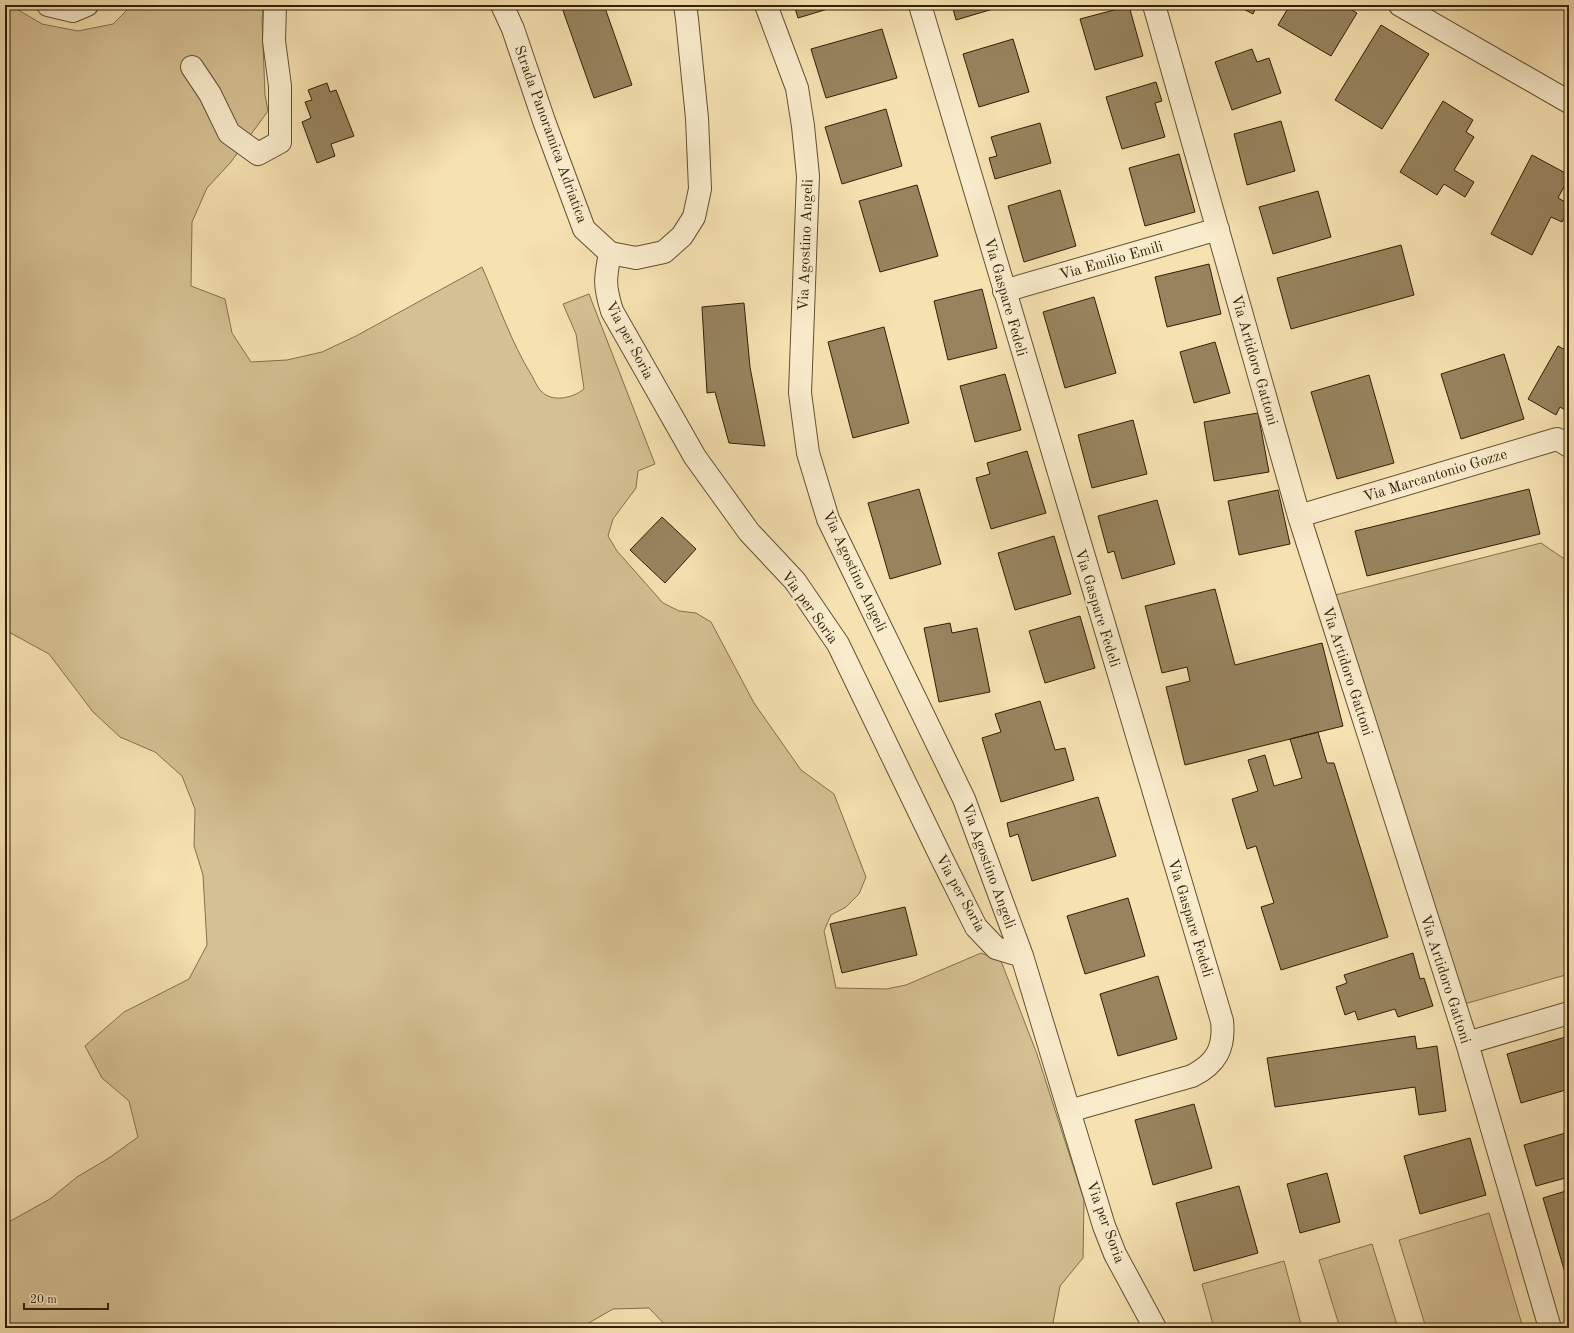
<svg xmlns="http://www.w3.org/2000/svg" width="1574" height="1333" viewBox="0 0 1574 1333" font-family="'Old Standard TT',serif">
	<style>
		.green { fill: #d5c093; stroke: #83704c }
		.building { fill: #97845e; stroke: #311f05 }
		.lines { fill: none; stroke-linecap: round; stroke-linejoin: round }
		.minor-casing { stroke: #625030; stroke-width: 24 }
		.tertiary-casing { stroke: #625030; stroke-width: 24 }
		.minor { stroke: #f9eccc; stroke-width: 22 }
		.tertiary { stroke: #f9eccc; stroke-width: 22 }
		.labels { text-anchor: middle; stroke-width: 4; stroke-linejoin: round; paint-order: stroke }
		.street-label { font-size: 15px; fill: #311f05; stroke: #f9eccc }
	</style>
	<rect width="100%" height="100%" fill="#f6e1b0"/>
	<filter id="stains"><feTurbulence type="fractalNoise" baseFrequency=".005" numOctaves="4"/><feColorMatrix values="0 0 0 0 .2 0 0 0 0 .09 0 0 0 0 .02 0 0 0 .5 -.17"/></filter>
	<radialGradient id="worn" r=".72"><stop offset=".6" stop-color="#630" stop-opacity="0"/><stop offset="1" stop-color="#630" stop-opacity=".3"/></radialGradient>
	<path class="green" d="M5,5H10L42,24L78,31L113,24L132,5H264L262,19L265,95L268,111L231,162L207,188L192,222L191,286L225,299L232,333L251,362L287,360L322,352L356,336L482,267C498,303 511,342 532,376C535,381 537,387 541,391C552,403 573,398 584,389L576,334L563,304L589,294L655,464L638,471L636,488L613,519L608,536L617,551L663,603L679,611L696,613L711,622L754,703L801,770L834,794L866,877L859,894L846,907L831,915L824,931L836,988L886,989L906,985L981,953L1001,961L1037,1054L1084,1200L1083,1258L1060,1286L1052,1328H668L649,1308L613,1309L580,1328H5V1224L50,1199L77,1177L109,1158L138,1137L129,1101L102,1078L85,1046L124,1012L189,979L207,945L203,875L194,846L195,809L182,776L155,752L120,737L93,712L49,654L5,630Z
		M1541,543L1569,562V974L1461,1005L1335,595Z
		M1489,1213L1523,1328H1426L1399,1240Z
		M1372,1244L1398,1328H1340L1319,1260Z
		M1284,1261L1302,1328H1214L1202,1284Z"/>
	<path class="building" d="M561,5H604L632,85L594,98Z
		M794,5H841L798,18Z
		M952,5H1003V6L956,20Z
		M1236,5H1257L1253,14Z
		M1290,5H1343L1357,13L1331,56L1278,25Z
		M1129,6L1143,56L1095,70L1080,19Z
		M1381,25L1429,54L1382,129L1335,100Z
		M882,29L897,78L826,98L811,49Z
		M1013,39L1029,92L979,107L963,54Z
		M1252,49L1257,62L1269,58L1281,93L1232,110L1215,62Z
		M1156,82L1162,101L1155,103L1165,137L1122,149L1106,97Z
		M327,83L330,92L336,90L354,136L331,144L335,156L317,163L302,122L311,118L305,102L312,100L308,90Z
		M1443,101L1473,120L1466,132L1474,137L1454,170L1474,182L1465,197L1444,184L1437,195L1400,172Z
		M886,109L902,166L842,184L825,127Z
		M1281,121L1295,171L1247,185L1234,134Z
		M1040,123L1051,163L995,179L989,158L997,156L991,137Z
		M1179,154L1195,212L1145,226L1129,168Z
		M1532,155L1569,175V177L1558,198L1569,204V209L1562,222L1551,217L1532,255L1491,234Z
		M917,185L938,256L880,272L859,201Z
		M1060,190L1076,246L1024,262L1008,206Z
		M1318,191L1331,237L1273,254L1259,207Z
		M1401,245L1414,295L1291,329L1277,278Z
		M1209,264L1221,314L1167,327L1155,277Z
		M982,289L997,348L948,360L934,301Z
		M1094,297L1116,373L1065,388L1043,312Z
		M744,303L750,367L765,446L729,443L715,392L707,393L702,307Z
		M884,327L909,423L853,438L828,342Z
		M1215,342L1230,393L1194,403L1180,352Z
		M1558,346L1569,352V412L1560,407L1556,415L1528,399Z
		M1504,354L1524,419L1461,439L1441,374Z
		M1005,374L1021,430L975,442L960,386Z
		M1369,375L1394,463L1337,479L1311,392Z
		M1258,413L1269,472L1214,481L1204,422Z
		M1133,420L1147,474L1092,488L1078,435Z
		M1027,451L1046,513L991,529L976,478L990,474L987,463Z
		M919,489L941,564L890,579L868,503Z
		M1529,489L1540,534L1367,576L1355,531Z
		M1278,490L1290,544L1239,555L1228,501Z
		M1157,500L1175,564L1122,579L1114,551L1108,553L1098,516Z
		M662,517L696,549L665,583L630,550Z
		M1054,536L1071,594L1015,610L998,553Z
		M1215,589L1235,665L1322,643L1343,726L1185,765L1166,687L1190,681L1187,667L1162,673L1145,606Z
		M1080,616L1095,668L1045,683L1029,631Z
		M950,623L952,633L977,628L990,692L939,702L924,628Z
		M1040,701L1055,750L1065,748L1074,780L1001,802L982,738L1001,732L995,714Z
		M1318,732L1327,763H1334L1388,937L1281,970L1261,907L1274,903L1256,846L1247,849L1232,799L1258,791L1248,760L1265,755L1274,786L1302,778L1290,739Z
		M1098,797L1116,856L1032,881L1018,834L1010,837L1007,823Z
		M1128,898L1145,956L1085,974L1067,916Z
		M905,907L917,955L842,973L830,924Z
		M1413,953L1420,979L1424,978L1433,1006L1398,1017L1395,1009L1358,1020L1355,1011L1345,1015L1336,987L1347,983L1344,975Z
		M1158,976L1177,1039L1118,1056L1100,994Z
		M1415,1036L1417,1049L1437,1046L1446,1111L1419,1115L1415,1087L1275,1107L1267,1058Z
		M1569,1036V1089L1521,1103L1507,1054Z
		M1194,1104L1212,1168L1153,1185L1135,1120Z
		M1569,1132V1177L1536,1186L1524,1145Z
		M1470,1138L1486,1195L1420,1214L1404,1156Z
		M1327,1173L1340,1222L1300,1233L1287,1184Z
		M1239,1186L1258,1253L1194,1271L1176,1203Z
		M1569,1190V1275L1566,1276L1543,1198Z"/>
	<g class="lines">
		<defs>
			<path id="minor" d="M766,5L797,88L803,126L808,176L800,393L808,453L828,519L964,799L1022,956L1104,1226L1115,1254L1155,1328
				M920,5L1222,1021C1225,1048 1216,1064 1192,1076L1069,1111
				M1154,5L1299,516L1467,1043L1550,1328
				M192,67L210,94L229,133L258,154L280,142V86L274,41L275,5
				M610,253C605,279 604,285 612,311L695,457L749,532L795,581L838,644L940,855L976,927L996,948L1022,956
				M1004,291L1218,229
				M1299,516L1557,439L1569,446
				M1467,1043L1569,1013"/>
			<path id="tertiary" d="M48,5L73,11L87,5
				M502,5L513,29L544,121L584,229L610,253L636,258L664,252L682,236L694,217L700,189L697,118L687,19L685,5
				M1400,5L1569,102"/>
		</defs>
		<use href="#minor" class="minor-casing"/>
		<use href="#tertiary" class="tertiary-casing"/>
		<use href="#minor" class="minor"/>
		<use href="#tertiary" class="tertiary"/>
	</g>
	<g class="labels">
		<g class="street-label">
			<text transform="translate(551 134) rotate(70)" y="5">Strada Panoramica Adriatica</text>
			<text transform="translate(805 245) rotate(-88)" y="5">Via Agostino Angeli</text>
			<text transform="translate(1111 260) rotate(-16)" y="5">Via Emilio Emili</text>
			<text transform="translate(1006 297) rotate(74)" y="5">Via Gaspare Fedeli</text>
			<text transform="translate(630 340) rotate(62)" y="5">Via per Soria</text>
			<text transform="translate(1255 360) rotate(74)" y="5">Via Artidoro Gattoni</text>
			<text transform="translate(1435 475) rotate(-17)" y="5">Via Marcantonio Gozze</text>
			<text transform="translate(855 571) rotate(65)" y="5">Via Agostino Angeli</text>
			<text transform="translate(810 607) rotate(54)" y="5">Via per Soria</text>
			<text transform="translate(1098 608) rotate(73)" y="5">Via Gaspare Fedeli</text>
			<text transform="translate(1348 671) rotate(72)" y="5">Via Artidoro Gattoni</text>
			<text transform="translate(989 866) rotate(70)" y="5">Via Agostino Angeli</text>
			<text transform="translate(961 893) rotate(61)" y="5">Via per Soria</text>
			<text transform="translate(1191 918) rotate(73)" y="5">Via Gaspare Fedeli</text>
			<text transform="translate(1446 979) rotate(72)" y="5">Via Artidoro Gattoni</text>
			<text transform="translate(1106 1222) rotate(70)" y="5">Via per Soria</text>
		</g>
	</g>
	<rect width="1574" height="1333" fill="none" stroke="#f6e1b0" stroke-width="20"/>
	<rect x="6" y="6" width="1562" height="1321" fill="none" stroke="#311f05" stroke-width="2"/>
	<rect x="10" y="10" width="1554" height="1313" fill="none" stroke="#311f05"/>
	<path d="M24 1303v6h84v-6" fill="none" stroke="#311f05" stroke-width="2"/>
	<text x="30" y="1303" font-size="12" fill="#311f05" stroke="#f9eccc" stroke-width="3" paint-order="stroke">20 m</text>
	<rect width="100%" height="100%" filter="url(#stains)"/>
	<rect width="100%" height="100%" fill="url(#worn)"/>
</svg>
